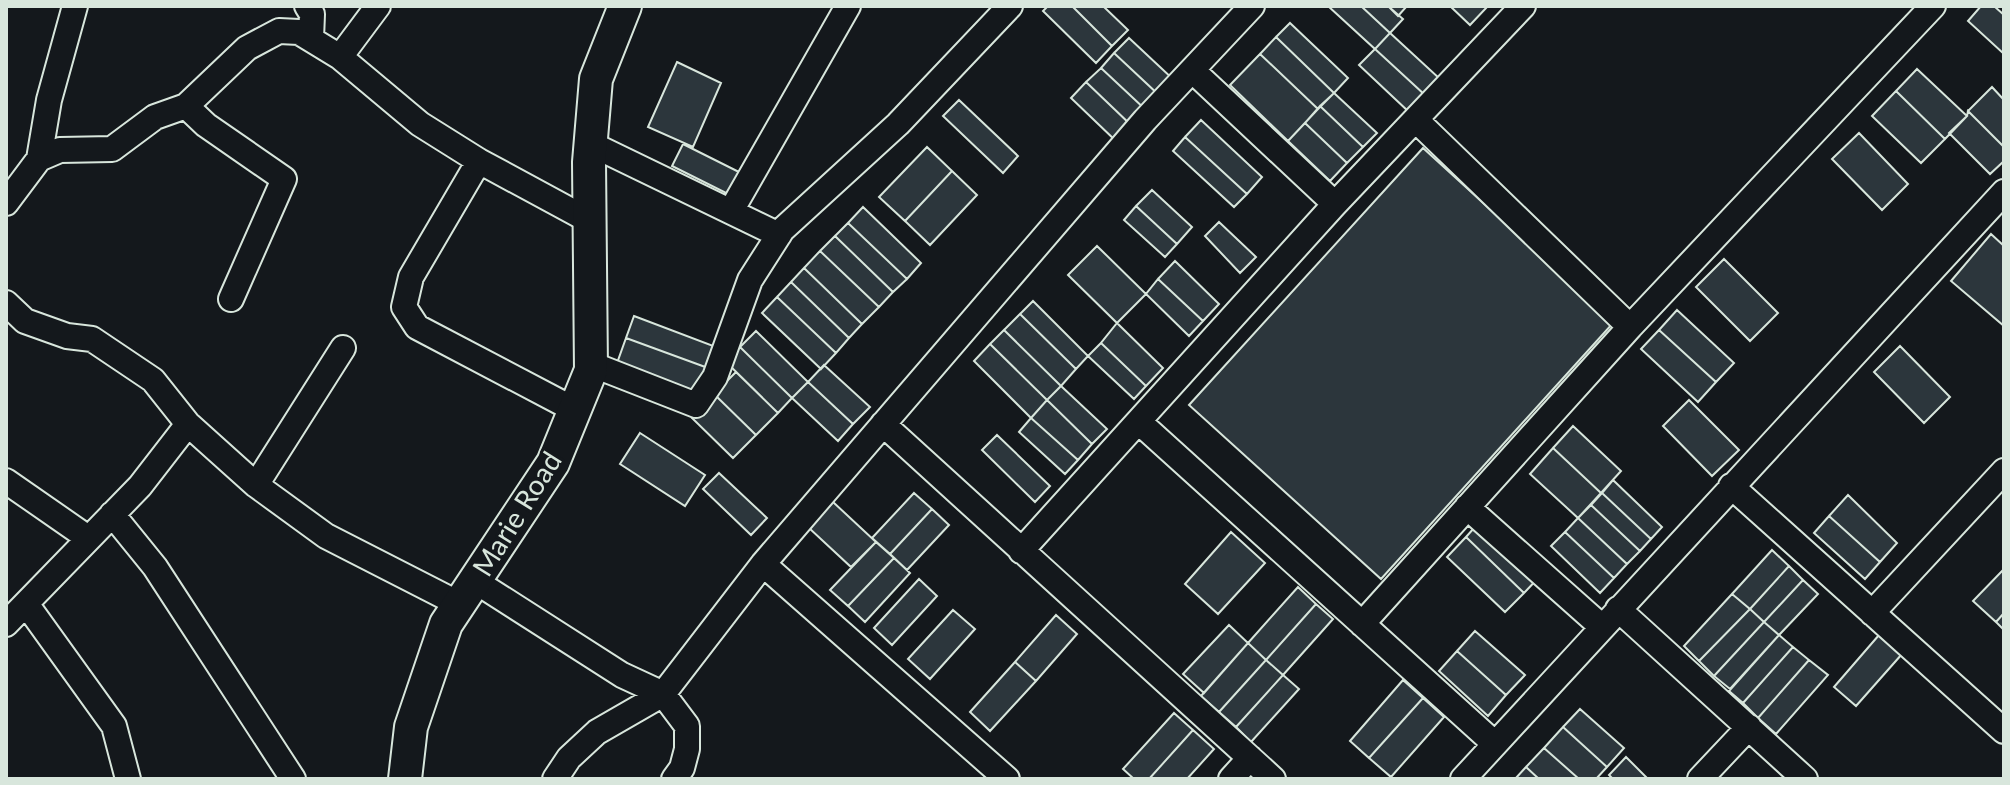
<svg xmlns="http://www.w3.org/2000/svg" width="2010" height="785" viewBox="0 0 2010 785" font-family="Lato,sans-serif">
	<style>
		.building { fill: #2c363c; stroke: #d8e6dc; stroke-width: 2 }
		.lines { fill: none; stroke-linecap: round; stroke-linejoin: round }
		.minor-casing { stroke: #d8e6dc; stroke-width: 28 }
		.major-casing { stroke: #d8e6dc; stroke-width: 36 }
		.minor { stroke: #14181c; stroke-width: 24 }
		.major { stroke: #14181c; stroke-width: 32 }
		.labels { text-anchor: middle; stroke-width: 6; stroke-linejoin: round; paint-order: stroke }
		.street-label { font-size: 28px; fill: #d8e6dc; stroke: #14181c }
	</style>
	<rect width="100%" height="100%" fill="#14181c"/>
	<path class="building" d="M1048,6H1072L1112,46L1096,63L1043,11Z
		M1072,6H1103L1128,30L1112,46Z
		M1328,6H1361L1390,33L1375,49Z
		M1361,6H1388L1403,19L1390,33Z
		M1388,6H1407L1398,16Z
		M1450,6H1488L1470,25Z
		M1981,6H1994L2004,15V54L1968,21Z
		M1290,23L1348,78L1334,93L1276,37Z
		M1390,33L1440,79L1425,95L1375,49Z
		M1276,37L1334,93L1318,109L1260,54Z
		M1129,38L1175,81L1160,96L1114,53Z
		M1375,49L1425,95L1409,112L1359,65Z
		M1114,53L1160,96L1147,111L1101,68Z
		M1260,54L1318,109L1288,141L1230,85Z
		M677,62L721,83L693,147L648,127Z
		M1101,68L1147,111L1132,126L1086,82Z
		M1917,69L1967,116L1945,139L1896,91Z
		M1086,82L1132,126L1117,142L1071,98Z
		M1992,87L2004,100V147L1968,111Z
		M1896,91L1945,139L1921,163L1872,116Z
		M1334,93L1377,133L1363,147L1320,106Z
		M959,100L1018,156L1003,173L943,116Z
		M1320,106L1363,147L1347,163L1305,123Z
		M1968,111L2004,147V161L1990,174L1949,133L1967,116Z
		M1201,120L1262,177L1247,194L1185,137Z
		M1305,123L1347,163L1330,181L1288,141Z
		M1859,133L1908,184L1882,210L1832,159Z
		M1185,137L1247,194L1234,207L1173,151Z
		M683,144L741,173L730,195L672,166Z
		M927,147L952,171L905,221L879,197Z
		M1423,148L1614,322L1381,579L1189,405Z
		M952,171L977,195L930,245L905,221Z
		M1152,190L1192,227L1177,244L1136,206Z
		M1136,206L1177,244L1165,257L1124,220Z
		M863,207L921,263L907,279L848,223Z
		M1219,222L1256,257L1240,273L1205,236Z
		M848,223L907,279L893,292L835,236Z
		M1991,234L2004,246V326L1951,281Z
		M835,236L893,292L879,307L820,251Z
		M1097,246L1146,294L1117,323L1068,275Z
		M820,251L879,307L862,324L804,268Z
		M1724,259L1778,313L1750,341L1696,287Z
		M1175,261L1219,304L1203,321L1158,279Z
		M804,268L862,324L849,338L791,282Z
		M1158,279L1203,321L1189,336L1146,294Z
		M791,282L849,338L836,353L777,297Z
		M777,297L836,353L821,369L762,313Z
		M1033,301L1088,356L1076,369L1020,314Z
		M1677,310L1734,363L1716,382L1659,330Z
		M1020,314L1076,369L1061,386L1004,330Z
		M634,316L716,347L708,368L626,338Z
		M1117,323L1163,368L1146,386L1101,343Z
		M1004,330L1061,386L1047,400L990,344Z
		M1659,330L1716,382L1698,402L1641,349Z
		M756,331L808,382L792,398L740,347Z
		M626,338L708,368L698,396L616,366Z
		M1101,343L1146,386L1134,399L1088,356Z
		M990,344L1047,400L1031,418L974,361Z
		M1900,346L1950,397L1924,423L1874,372Z
		M740,347L792,398L778,413L726,362Z
		M824,365L870,407L853,424L808,382Z
		M736,372L778,413L756,435L714,394Z
		M808,382L853,424L838,441L792,398Z
		M1061,386L1107,429L1092,444L1047,400Z
		M714,394L756,435L733,458L692,418Z
		M1047,400L1092,444L1078,460L1031,418Z
		M1689,400L1739,450L1712,476L1663,426Z
		M1031,418L1078,460L1065,474L1019,432Z
		M1573,426L1621,471L1601,493L1553,448Z
		M640,433L705,475L685,506L620,464Z
		M997,435L1050,486L1035,502L982,450Z
		M1553,448L1601,493L1578,518L1530,474Z
		M719,473L767,518L751,535L703,489Z
		M1613,480L1662,527L1651,539L1602,493Z
		M914,493L932,509L890,554L872,538Z
		M1602,493L1651,539L1640,551L1591,505Z
		M1848,495L1897,543L1880,562L1829,516Z
		M833,502L876,542L851,567L809,528Z
		M1591,505L1640,551L1627,564L1578,518Z
		M932,509L949,525L907,570L890,554Z
		M1829,516L1880,562L1865,579L1814,533Z
		M1483,518L1542,574L1524,593L1466,537Z
		M1578,518L1627,564L1614,578L1565,532Z
		M1231,532L1265,563L1218,614L1185,584Z
		M1565,532L1614,578L1600,593L1551,546Z
		M1466,537L1524,593L1505,612L1447,557Z
		M876,542L894,558L848,606L830,590Z
		M1772,550L1789,566L1750,609L1732,594Z
		M894,558L910,573L865,622L848,606Z
		M1789,566L1803,580L1764,622L1750,609Z
		M2004,569V613L1996,622L1973,601Z
		M919,579L937,596L892,645L874,628Z
		M1803,580L1818,594L1779,635L1764,622Z
		M1298,587L1316,604L1266,660L1248,643Z
		M1732,594L1750,609L1699,661L1684,646Z
		M1316,604L1333,619L1283,675L1266,660Z
		M1750,609L1764,622L1714,676L1699,661Z
		M953,610L975,629L930,679L908,659Z
		M2004,613V630L1996,622Z
		M1056,615L1077,634L1036,681L1015,662Z
		M1764,622L1779,635L1730,689L1714,676Z
		M1229,625L1248,643L1204,693L1183,674Z
		M1475,631L1525,675L1506,695L1457,651Z
		M1779,635L1793,647L1743,703L1729,691Z
		M1879,635L1902,654L1856,706L1834,687Z
		M1248,643L1266,660L1219,712L1201,696Z
		M1793,647L1809,660L1758,718L1743,703Z
		M1457,651L1506,695L1488,716L1439,671Z
		M1266,660L1283,675L1236,727L1219,712Z
		M1809,660L1828,675L1776,734L1758,718Z
		M1015,662L1036,681L990,731L970,712Z
		M1283,675L1299,689L1251,742L1236,727Z
		M1403,680L1423,698L1369,758L1350,741Z
		M1423,698L1444,717L1391,777L1369,758Z
		M1580,709L1624,748L1607,767L1563,727Z
		M1174,713L1193,730L1149,779H1134L1123,769Z
		M1563,727L1607,767L1596,779H1579L1544,748Z
		M1193,730L1214,749L1187,779H1149Z
		M1544,748L1579,779H1539L1526,767Z
		M1626,757L1648,779H1613L1609,775Z
		M1526,767L1539,779H1515Z"/>
	<g class="lines">
		<defs>
			<path id="minor" d="M307,6L312,14L311,39
				M340,57L378,6
				M1192,70L1335,204
				M186,106L206,125L284,179L231,299
				M1416,120L1630,327
				M591,144L779,235
				M39,159L49,100L75,6
				M479,161L411,277L404,307L417,327L575,410
				M6,203L39,159L60,150L112,149L155,117L186,106L247,48L279,31L299,32L340,57L420,124L479,161L590,221
				M731,211L848,6
				M6,303L25,321L67,336L92,339L153,380L188,424L256,485L326,536L459,604
				M591,364L696,405L715,377L750,280L782,230L898,124L1010,6
				M1139,422L1495,744
				M883,424L1273,779
				M6,481L88,538
				M256,485L343,348
				M1731,486L2004,731
				M1467,507L1602,627
				M112,514L155,567L293,779
				M1021,551L1335,204L1523,6
				M763,564L1007,779
				M475,581L622,675L663,694L687,726V749L682,768L674,779
				M27,605L114,726L128,779
				M1618,609L1805,779
				M1872,613L2004,471
				M6,624L140,486L188,424
				M1362,624L1630,327L1933,6
				M555,779L569,758L597,732L663,694L763,564L1145,120L1252,6
				M1231,779L1250,758
				M1463,779L2004,192
				M1700,779L1749,727"/>
			<path id="major" d="M405,779L411,727L446,624L553,463L591,370L589,162L596,79L625,6"/>
		</defs>
		<use href="#minor" class="minor-casing"/>
		<use href="#major" class="major-casing"/>
		<use href="#minor" class="minor"/>
		<use href="#major" class="major"/>
	</g>
	<g class="labels">
		<g class="street-label">
			<text transform="translate(517 514) rotate(-58)" y="10">Marie Road</text>
		</g>
	</g>
	<rect width="2010" height="785" fill="none" stroke="#d8e6dc" stroke-width="16"/>
</svg>
